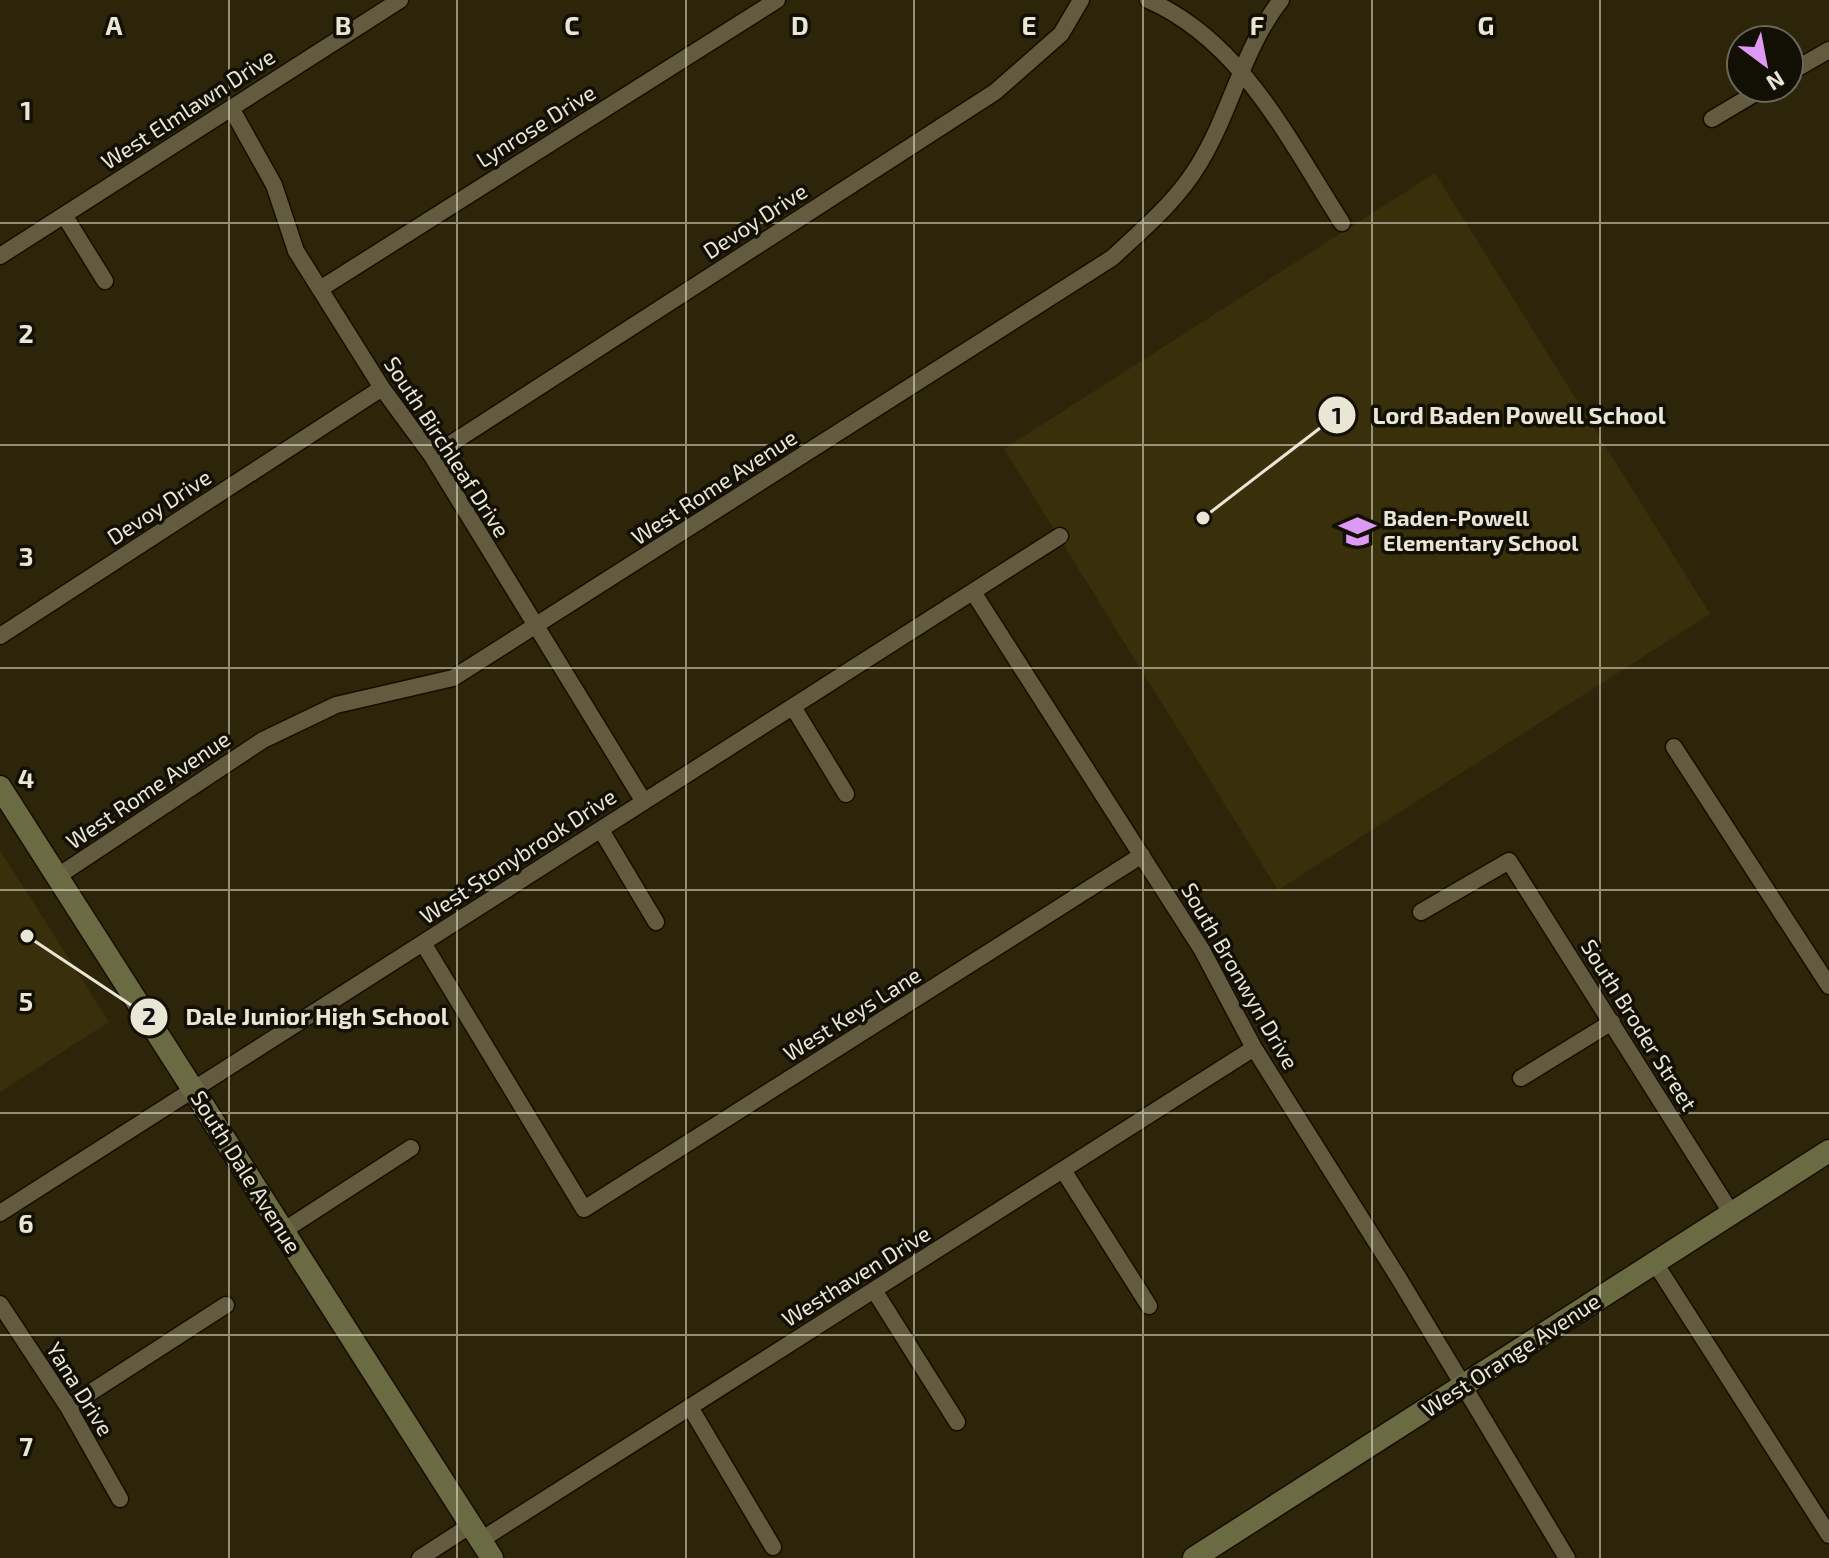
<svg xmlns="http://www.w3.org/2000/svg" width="1829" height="1558" viewBox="0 0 1829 1558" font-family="'Exo 2',sans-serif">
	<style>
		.built { fill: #392f0b }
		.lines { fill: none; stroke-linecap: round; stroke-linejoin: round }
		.street-casing { stroke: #150e00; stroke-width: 19 }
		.secondary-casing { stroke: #150e00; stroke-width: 25 }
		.street { stroke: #635b3f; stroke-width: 16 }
		.secondary { stroke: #6b6b43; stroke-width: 22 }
		.grid { fill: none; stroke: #eae6d6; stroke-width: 2; stroke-opacity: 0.55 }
		.labels { text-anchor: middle; stroke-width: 7; stroke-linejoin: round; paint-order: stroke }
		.street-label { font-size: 22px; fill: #eae6d6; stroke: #120f05 }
		.poi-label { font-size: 22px; font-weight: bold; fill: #eae6d6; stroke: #120f05; text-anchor: start }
		.grid-label { font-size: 26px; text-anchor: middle; font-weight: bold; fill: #eae6d6; stroke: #120f05; stroke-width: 7; stroke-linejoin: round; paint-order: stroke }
		.leader { fill: none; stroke: #eae6d6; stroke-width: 3 }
		.callout-dot { fill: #eae6d6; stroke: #120f05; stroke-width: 3 }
		.mark-label { font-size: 24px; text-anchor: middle; font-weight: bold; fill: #111 }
		.callout-label { font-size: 24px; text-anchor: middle; font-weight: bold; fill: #eae6d6; stroke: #120f05; stroke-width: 7; stroke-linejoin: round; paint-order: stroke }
	</style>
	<rect width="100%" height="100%" fill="#2d250a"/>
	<path class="built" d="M1435,173L1710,614L1278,890L1004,449Z
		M0,850L109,1022L0,1092Z"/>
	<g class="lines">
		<defs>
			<path id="street" d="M1148,0C1242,41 1289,141 1342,223
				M1789,73L1829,50
				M231,108L274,185L296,251L382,388L432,456L644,802
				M1712,119L1764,88
				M64,215L105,281
				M0,256L400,0
				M320,289L777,0
				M432,456L995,92L1061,34L1081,0
				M973,592L1202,950L1254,1048L1398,1277L1567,1558
				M0,636L382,388
				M793,707L846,794
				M1674,747L1829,986
				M601,830L656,922
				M58,876L263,740L336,705L453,678L1112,258C1143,229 1177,201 1199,164C1231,112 1243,48 1281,0
				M1421,912L1509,861L1732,1214
				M423,943L584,1209L1142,855
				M1521,1078L1612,1022
				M1063,1170L1149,1306
				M0,1213L1060,536
				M283,1231L411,1148
				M1655,1263L1829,1535
				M874,1290L957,1422
				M0,1304L68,1407L120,1499
				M68,1407L226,1305
				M690,1407L773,1547
				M481,1540L1254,1048
				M420,1558L471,1525"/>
			<path id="secondary" d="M0,787L492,1558
				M1194,1558L1829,1151"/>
		</defs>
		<use href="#street" class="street-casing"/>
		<use href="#secondary" class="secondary-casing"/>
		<use href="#street" class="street"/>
		<use href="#secondary" class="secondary"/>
	</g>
	<path class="grid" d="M229,0V1558M457,0V1558M686,0V1558M914,0V1558M1143,0V1558M1372,0V1558M1600,0V1558M0,223H1829M0,445H1829M0,668H1829M0,890H1829M0,1113H1829M0,1335H1829"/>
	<defs>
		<symbol id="school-bare" viewBox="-9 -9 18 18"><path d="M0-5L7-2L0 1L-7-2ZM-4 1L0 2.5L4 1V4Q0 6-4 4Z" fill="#dd99f3" stroke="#120f05" stroke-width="2.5" paint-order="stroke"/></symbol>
	</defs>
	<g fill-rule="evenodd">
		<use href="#school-bare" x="1332" y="506" width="51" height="51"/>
	</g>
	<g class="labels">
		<g class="street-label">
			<text transform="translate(188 109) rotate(-33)" y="8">West Elmlawn Drive</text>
			<text transform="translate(536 126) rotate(-32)" y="8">Lynrose Drive</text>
			<text transform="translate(755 221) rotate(-33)" y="8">Devoy Drive</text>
			<text transform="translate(447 447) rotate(57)" y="8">South Birchleaf Drive</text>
			<text transform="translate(714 487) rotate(-33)" y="8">West Rome Avenue</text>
			<text transform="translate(159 507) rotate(-33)" y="8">Devoy Drive</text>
			<text transform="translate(148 790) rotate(-34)" y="8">West Rome Avenue</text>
			<text transform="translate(518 856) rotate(-33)" y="8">West Stonybrook Drive</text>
			<text transform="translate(1240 976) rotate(60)" y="8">South Bronwyn Drive</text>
			<text transform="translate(852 1014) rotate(-32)" y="8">West Keys Lane</text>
			<text transform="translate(1639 1025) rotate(58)" y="8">South Broder Street</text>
			<text transform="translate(246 1172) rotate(58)" y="8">South Dale Avenue</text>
			<text transform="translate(856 1276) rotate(-32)" y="8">Westhaven Drive</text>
			<text transform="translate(1511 1355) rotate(-33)" y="8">West Orange Avenue</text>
			<text transform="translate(80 1389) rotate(58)" y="8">Yana Drive</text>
		</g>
		<g class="poi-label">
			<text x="1383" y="526">Baden-Powell<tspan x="1383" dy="25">Elementary School</tspan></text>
		</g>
	</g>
	<g class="grid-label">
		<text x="114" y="35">A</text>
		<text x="343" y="35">B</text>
		<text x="572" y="35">C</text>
		<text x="800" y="35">D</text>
		<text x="1029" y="35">E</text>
		<text x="1257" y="35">F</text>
		<text x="1486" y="35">G</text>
		<text x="26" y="120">1</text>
		<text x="26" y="343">2</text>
		<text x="26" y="566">3</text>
		<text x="26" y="788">4</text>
		<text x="26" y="1011">5</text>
		<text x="26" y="1233">6</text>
		<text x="26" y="1456">7</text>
	</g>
	<path class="leader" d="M1203 518L1337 415M27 936L149 1017"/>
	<g class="callout-dot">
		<circle cx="1203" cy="518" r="8"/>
		<circle cx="27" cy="936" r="8"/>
		<circle cx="1337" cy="415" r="20"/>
		<circle cx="149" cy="1017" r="20"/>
	</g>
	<g class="mark-label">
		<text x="1337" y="424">1</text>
		<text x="149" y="1025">2</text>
	</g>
	<g class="callout-label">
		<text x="1519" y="424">Lord Baden Powell School</text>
		<text x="317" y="1025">Dale Junior High School</text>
	</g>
	<g transform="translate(1765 64) rotate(148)"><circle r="38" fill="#120f05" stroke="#686559" stroke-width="2"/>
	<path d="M0-6L14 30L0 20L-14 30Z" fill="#dd99f3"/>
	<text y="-12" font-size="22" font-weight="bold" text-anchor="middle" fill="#eae6d6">N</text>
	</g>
</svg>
